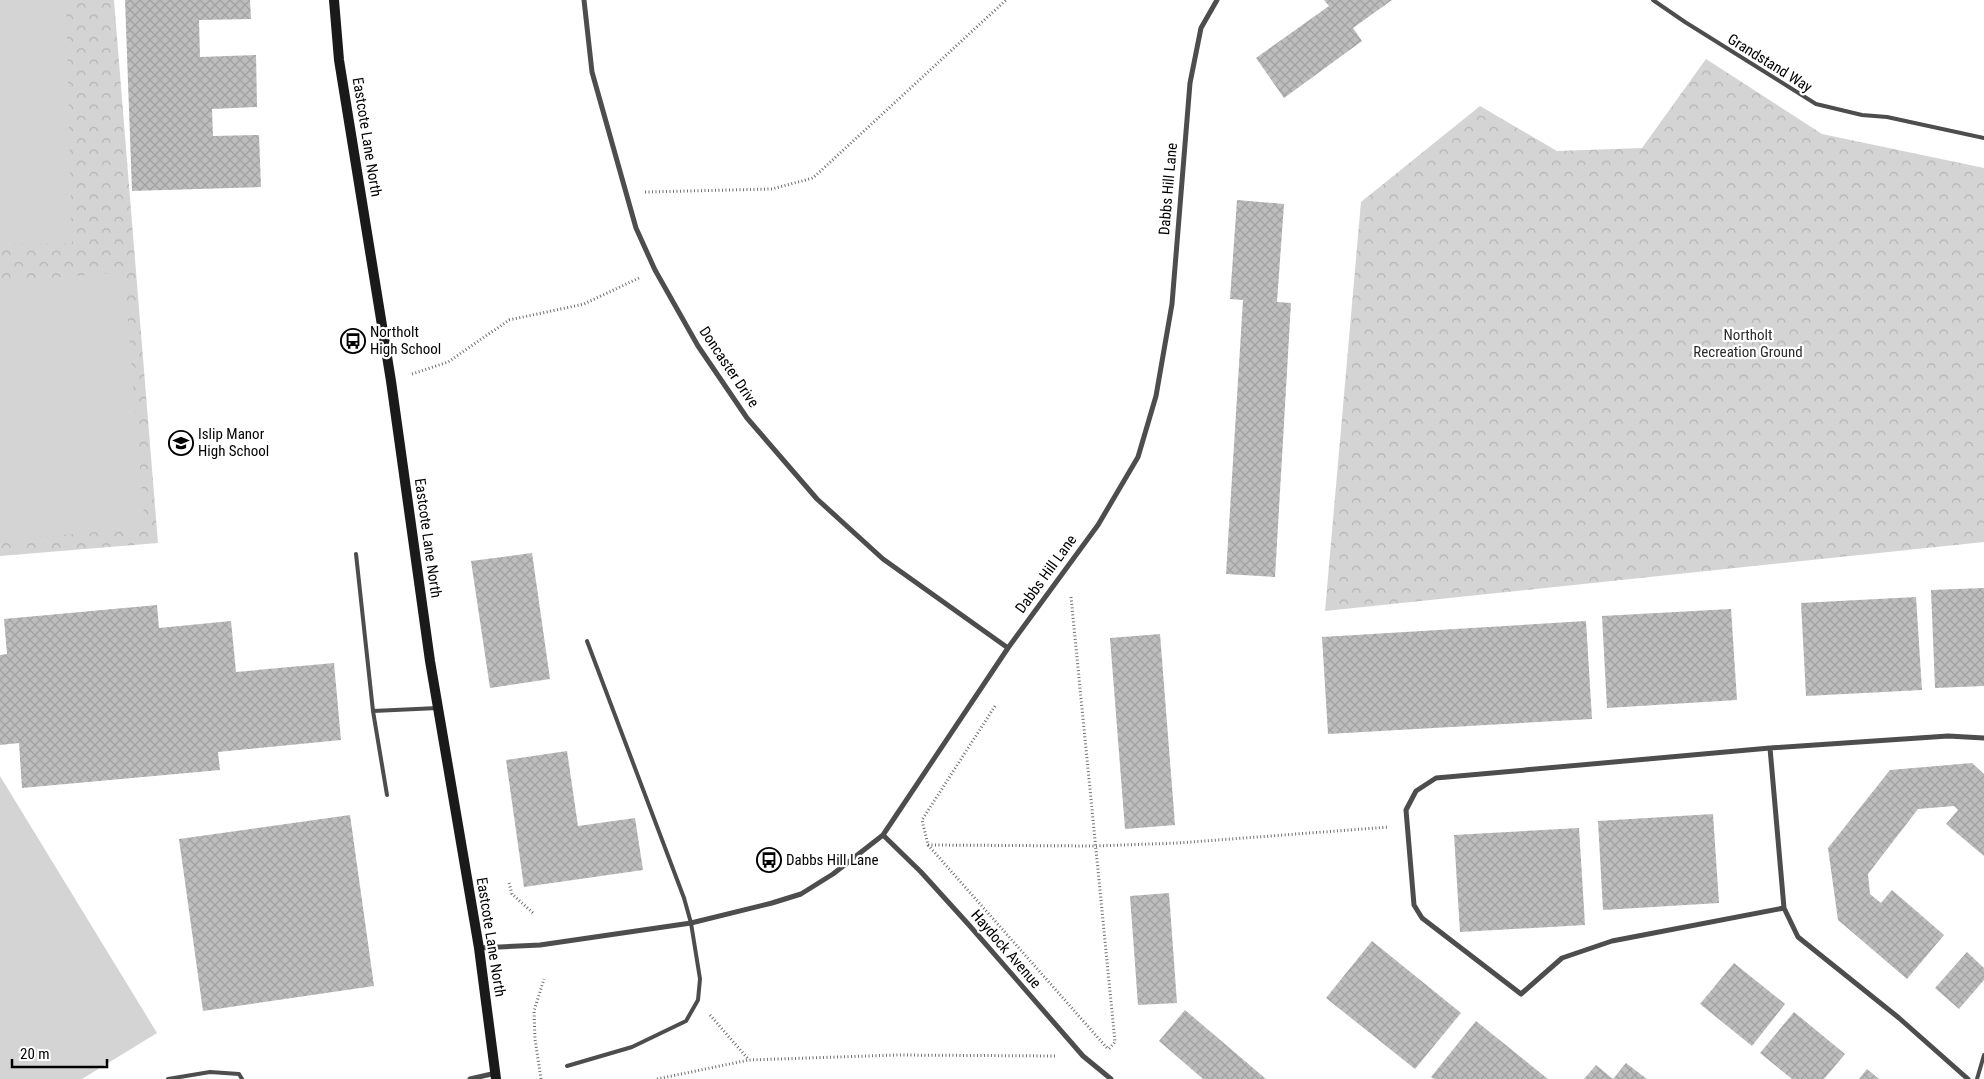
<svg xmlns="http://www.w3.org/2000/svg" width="1984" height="1079" viewBox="0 0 1984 1079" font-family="'Roboto Condensed',sans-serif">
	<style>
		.park { fill: url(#park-crowns) }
		.pitch { fill: #d4d4d4 }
		.building { fill: url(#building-cross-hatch) }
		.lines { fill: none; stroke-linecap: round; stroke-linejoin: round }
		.path { stroke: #6f6f6f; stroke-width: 3; stroke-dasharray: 1 2.5; stroke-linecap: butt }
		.lane { stroke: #4d4d4d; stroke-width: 4 }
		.street { stroke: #4d4d4d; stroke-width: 5 }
		.secondary { stroke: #1a1a1a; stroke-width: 10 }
		.labels { text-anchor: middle; stroke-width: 4.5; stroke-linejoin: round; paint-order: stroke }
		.street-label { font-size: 15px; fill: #000; stroke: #fff }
		.poi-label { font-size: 15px; fill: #000; stroke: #fff; text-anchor: start }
		.park-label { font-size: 15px; fill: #2b2b2b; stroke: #fff }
	</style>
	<defs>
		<pattern id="park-crowns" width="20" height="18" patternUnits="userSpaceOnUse" patternTransform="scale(1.25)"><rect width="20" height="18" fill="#d4d4d4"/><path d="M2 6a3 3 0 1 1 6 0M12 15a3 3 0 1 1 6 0" fill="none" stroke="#b4b4b4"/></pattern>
		<pattern id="building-cross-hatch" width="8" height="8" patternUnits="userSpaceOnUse" patternTransform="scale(1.25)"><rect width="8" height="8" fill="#bdbdbd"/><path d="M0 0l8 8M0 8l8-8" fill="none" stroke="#a1a1a1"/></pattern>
	</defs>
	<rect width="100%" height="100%" fill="#fff"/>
	<path class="park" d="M0,0H114L158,543L0,556Z
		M1706,59L1822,134L1984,168V542L1325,611L1361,202L1480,106L1557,151L1642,148Z"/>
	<path class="pitch" d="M0,0H66L72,243L0,244Z
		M124,272L145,528L0,540V282Z
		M0,776L157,1033L82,1079H0Z"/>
	<path class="building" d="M125,0H250L251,19L199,20L200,57L256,55L257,107L212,109L213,136L259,135L261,187L132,191Z
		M1324,0H1392L1353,28L1362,41L1284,98L1256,58L1329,6Z
		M1237,200L1284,204L1277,302L1291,303L1275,577L1226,574L1243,300L1230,299Z
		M532,553L550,679L490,688L471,561Z
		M1984,588V686L1935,688L1931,590Z
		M1916,597L1922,690L1806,696L1801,603Z
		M157,605L159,628L231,621L236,672L334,663L341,740L218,752L220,770L22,788L19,743L0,745V655L7,654L4,619Z
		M1731,609L1737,700L1607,708L1602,616Z
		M1586,621L1592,719L1328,734L1322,637Z
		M1160,634L1175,825L1125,829L1110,638Z
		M567,751L578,826L635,818L643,870L524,887L506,760Z
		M1972,763L1984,774V856L1946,824L1958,810L1954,806L1918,809L1868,874L1870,894L1881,903L1892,890L1944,935L1907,979L1838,920L1828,848L1890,770Z
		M1713,814L1719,903L1603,910L1598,821Z
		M350,815L374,986L203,1011L179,839Z
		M1579,828L1585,925L1460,932L1454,835Z
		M1169,893L1177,1003L1138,1005L1130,896Z
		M1372,941L1461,1013L1415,1069L1326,998Z
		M1967,952L1984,968V980L1959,1009L1935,988Z
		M1734,963L1785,1004L1752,1046L1700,1004Z
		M1185,1010L1266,1079H1203L1159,1041Z
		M1794,1012L1845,1054L1824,1079H1792L1760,1053Z
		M1476,1021L1548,1079H1434L1431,1077Z
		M1626,1063L1647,1079H1613Z
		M1596,1065L1613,1079H1584Z
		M1867,1069L1879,1079H1859Z"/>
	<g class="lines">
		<path class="path" d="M645,192L772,189L813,178L1006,0
			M412,374L448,362L509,320L584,304L639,278
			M1071,597L1115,1042L1108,1050
			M995,706L922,820L928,845L1108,1049
			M928,845L1095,846L1178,843L1389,827
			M509,883L512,894L533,913
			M710,1015L749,1060
			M541,1079L535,1039L534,1011L544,979
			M657,1079L749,1060L897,1055L1057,1056"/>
		<path class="lane" d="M1653,0L1685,22L1816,104L1862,115L1887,117L1984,138
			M356,554L373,711L387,795
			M373,711L438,708
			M567,1066L632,1047L686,1021L698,1000L700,979L691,923L684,898L587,641
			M168,1079L210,1072L239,1074L242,1079
			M1977,1079L1984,1055"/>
		<path class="street" d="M584,0L592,72L636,228L655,270L698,346L747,418L817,499L883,559L1008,648
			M1770,748L1784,908L1798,937L1899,1018L1968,1079
			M883,835L921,872L969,925L1083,1056L1111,1079
			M1784,908L1612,941L1562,958L1521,994L1422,918L1414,905L1406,810L1416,791L1436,778L1770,748L1948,736L1984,738
			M479,948L540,945L691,923L772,903L801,894L833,874L883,835L1008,648L1098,525L1138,457L1156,396L1172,304L1190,83L1201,28L1217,0
			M470,1079L496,1073"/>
		<path class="secondary" d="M334,0L339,60L391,381L430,661L479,948L496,1079"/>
	</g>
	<defs>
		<symbol id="bus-ring" viewBox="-11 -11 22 22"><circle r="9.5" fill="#fff" stroke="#000" stroke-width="1.5"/><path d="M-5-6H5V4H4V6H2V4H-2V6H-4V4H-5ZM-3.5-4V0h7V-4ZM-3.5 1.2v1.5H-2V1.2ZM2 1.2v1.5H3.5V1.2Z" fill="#000"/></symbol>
		<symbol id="school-ring" viewBox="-11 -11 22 22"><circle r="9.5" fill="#fff" stroke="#000" stroke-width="1.5"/><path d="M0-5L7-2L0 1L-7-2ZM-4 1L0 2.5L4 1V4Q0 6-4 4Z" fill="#000"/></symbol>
	</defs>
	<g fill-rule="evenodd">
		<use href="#bus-ring" x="339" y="327" width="28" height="28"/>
		<use href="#school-ring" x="167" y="429" width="28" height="28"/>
		<use href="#bus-ring" x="755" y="846" width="28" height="28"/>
	</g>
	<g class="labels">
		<g class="street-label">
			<text transform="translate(1770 63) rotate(32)" y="5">Grandstand Way</text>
			<text transform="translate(367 137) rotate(81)" y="5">Eastcote Lane North</text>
			<text transform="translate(1168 189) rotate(-85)" y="5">Dabbs Hill Lane</text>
			<text transform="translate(729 367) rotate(56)" y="5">Doncaster Drive</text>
			<text transform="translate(428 538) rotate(82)" y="5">Eastcote Lane North</text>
			<text transform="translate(1046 574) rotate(-54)" y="5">Dabbs Hill Lane</text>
			<text transform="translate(491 937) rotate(81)" y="5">Eastcote Lane North</text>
			<text transform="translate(1006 949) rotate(49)" y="5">Haydock Avenue</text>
		</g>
		<g class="poi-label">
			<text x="370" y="337">Northolt<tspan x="370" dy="17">High School</tspan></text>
			<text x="198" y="439">Islip Manor<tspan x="198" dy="17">High School</tspan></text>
			<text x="786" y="865">Dabbs Hill Lane</text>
		</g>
		<g class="park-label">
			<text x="1748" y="340">Northolt<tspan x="1748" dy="17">Recreation Ground</tspan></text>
		</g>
	</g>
	<path d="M12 1059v8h95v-8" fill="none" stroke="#000000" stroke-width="2.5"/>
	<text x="20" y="1059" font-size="15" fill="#000000" stroke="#ffffff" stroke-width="4" paint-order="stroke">20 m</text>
</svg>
